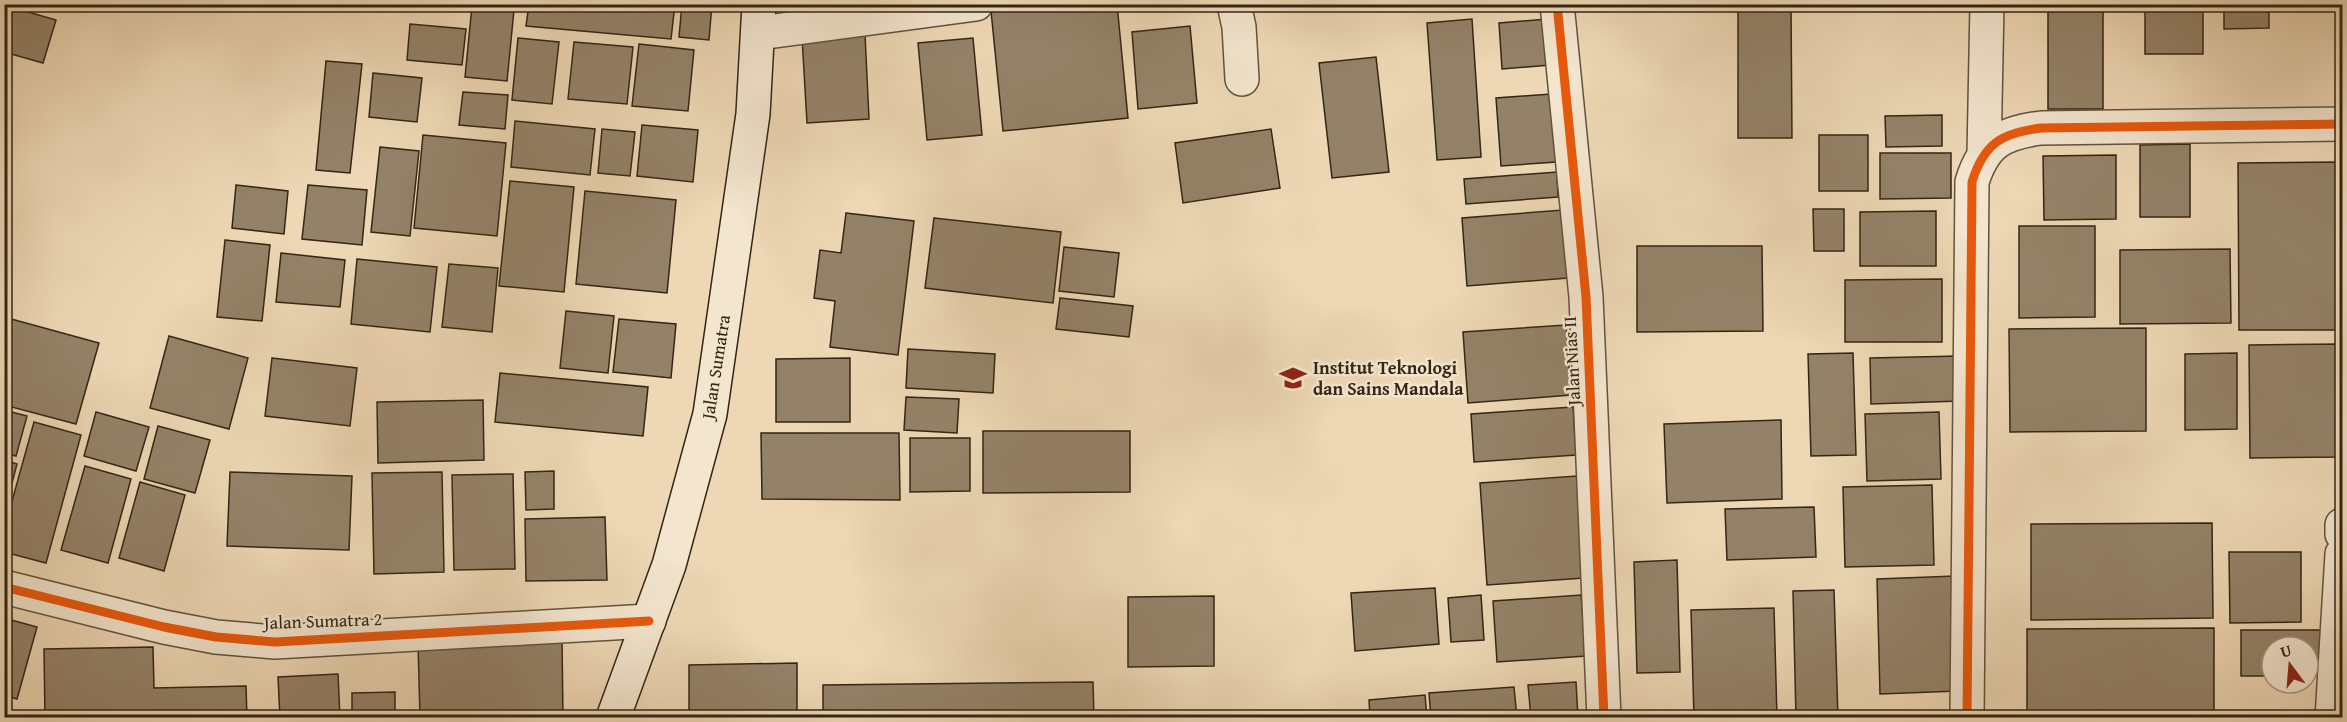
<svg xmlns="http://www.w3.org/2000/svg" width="2347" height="722" viewBox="0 0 2347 722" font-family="'Gentium Book Plus',serif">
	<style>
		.building { fill: #948268; stroke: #332615; stroke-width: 1.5 }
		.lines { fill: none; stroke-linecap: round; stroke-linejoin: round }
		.street-casing { stroke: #62523d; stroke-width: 36 }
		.secondary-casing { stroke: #332615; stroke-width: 36 }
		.street { stroke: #f3e5ce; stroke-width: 33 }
		.secondary { stroke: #f3e5ce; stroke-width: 33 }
		.cycleway-casing { stroke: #f3e5ce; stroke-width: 13 }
		.cycleway { stroke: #e8590c; stroke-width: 9 }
		.labels { text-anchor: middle; stroke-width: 5; stroke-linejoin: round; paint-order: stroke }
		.street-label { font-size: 18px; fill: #332615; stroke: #f3e5ce }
		.poi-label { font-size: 18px; font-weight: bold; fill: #332615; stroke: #f3e5ce; text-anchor: start }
	</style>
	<rect width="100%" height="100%" fill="#edd7b4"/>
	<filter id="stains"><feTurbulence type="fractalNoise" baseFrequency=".00333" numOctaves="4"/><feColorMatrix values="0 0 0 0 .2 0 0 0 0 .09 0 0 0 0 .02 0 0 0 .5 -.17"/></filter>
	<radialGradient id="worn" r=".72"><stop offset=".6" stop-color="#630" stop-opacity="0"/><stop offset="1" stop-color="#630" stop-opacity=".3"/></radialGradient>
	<path class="building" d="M529,4H675L671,39L526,26Z
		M682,4H712L709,40L679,37Z
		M1062,4H1117L1128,118L1003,131L991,11Z
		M1738,4H1791L1792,138H1738Z
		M2048,4H2103V109H2048Z
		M2145,4H2203V54H2145Z
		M2224,4H2269V28L2224,29Z
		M4,5L56,20L43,63L4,52Z
		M472,6L514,10L507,81L465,77Z
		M1472,19L1481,157L1437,160L1427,23Z
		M1547,19L1550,65L1502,69L1499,23Z
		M410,24L466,29L462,65L407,60Z
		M1190,26L1197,103L1138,109L1132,32Z
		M865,34L869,119L807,123L802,37Z
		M518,38L559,42L552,104L512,100Z
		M973,38L982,135L927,140L918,43Z
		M574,42L633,47L627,104L568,99Z
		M639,44L694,50L688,111L632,106Z
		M1376,57L1389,172L1332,178L1319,63Z
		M326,61L362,64L350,173L316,170Z
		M373,73L422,78L417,122L369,117Z
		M463,92L508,95L505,129L459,125Z
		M1551,94L1556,162L1501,166L1496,98Z
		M1942,115V146L1886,147L1885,116Z
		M515,121L595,129L590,175L511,167Z
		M642,125L698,130L693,182L637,176Z
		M602,129L635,132L630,176L598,173Z
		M1271,129L1280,188L1183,203L1175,143Z
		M423,135L506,143L497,236L414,228Z
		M1819,135H1868V191H1819Z
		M2190,144V217H2140V145Z
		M380,147L419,151L410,236L371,232Z
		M1880,153H1951V198L1880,199Z
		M2116,155V219L2044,220L2043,156Z
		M2342,162V330H2239L2238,163Z
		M1557,172L1558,197L1466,204L1464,179Z
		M510,181L574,187L564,292L499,286Z
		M236,185L288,191L284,234L232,228Z
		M308,185L367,190L362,245L302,239Z
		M585,191L676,200L667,293L576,284Z
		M1813,209H1844V251H1814Z
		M1563,210L1568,278L1467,286L1462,218Z
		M1936,211V266H1860V212Z
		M846,213L914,221L898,355L830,347L835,301L814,298L820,250L841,253Z
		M934,218L1061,232L1053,303L925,288Z
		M2019,226H2095V317L2019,318Z
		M225,240L270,245L262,321L217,317Z
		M1637,246H1762L1763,331L1637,332Z
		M1064,247L1119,253L1114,297L1059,291Z
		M2230,249L2231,323L2120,324V250Z
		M281,253L345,260L340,307L276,302Z
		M357,259L437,267L430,332L351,324Z
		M449,264L498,268L492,332L442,327Z
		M1942,279V342H1845V280Z
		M1060,298L1133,306L1129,337L1056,329Z
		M566,311L614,316L608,373L560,368Z
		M4,317L99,343L76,424L4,405Z
		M619,319L676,324L671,378L613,372Z
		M1566,325L1571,395L1468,403L1463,332Z
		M2146,328V431L2010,432L2009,329Z
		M169,336L248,358L229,429L150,408Z
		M2342,344V457L2250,458L2249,345Z
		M908,349L995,354L993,393L906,388Z
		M1853,353L1856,455L1811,456L1808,354Z
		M2237,353V429L2185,430V354Z
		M1959,356L1960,401L1871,404L1870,358Z
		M272,358L357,368L350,426L265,416Z
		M850,358V422H776V359Z
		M500,373L648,387L643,436L495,422Z
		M906,397L959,399L957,433L904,430Z
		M483,400L484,460L378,463L377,402Z
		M1573,407L1576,455L1474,462L1471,414Z
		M4,410L27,416L16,456L4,453Z
		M96,412L149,427L136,471L84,456Z
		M1939,412L1941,479L1867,481L1865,414Z
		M1781,420L1782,499L1667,503L1664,424Z
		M34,422L81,435L46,563L4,552V530Z
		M158,426L210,440L195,493L144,479Z
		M983,431H1130V492L983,493Z
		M761,433H899L900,500L762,499Z
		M910,438H970V491L910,492Z
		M4,460L17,464L7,502L4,501Z
		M85,466L131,479L108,563L61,550Z
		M554,471V509L526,510L525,472Z
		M230,472L352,476L349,550L227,546Z
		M442,472L444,572L374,574L372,473Z
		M513,474L515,569L454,570L452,475Z
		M1577,476L1584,578L1487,585L1480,483Z
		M140,482L185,495L164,571L119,558Z
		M1932,485L1934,565L1845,567L1843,487Z
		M1814,507L1816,557L1727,560L1725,509Z
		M605,517L607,580L526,581L525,519Z
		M2212,523L2213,618L2031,620V524Z
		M2229,552H2301V622L2230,623Z
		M1677,560L1680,672L1637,673L1634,562Z
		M1955,576L1958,691L1880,694L1877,579Z
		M1435,588L1439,644L1355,651L1351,593Z
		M1834,590L1838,718H1796L1793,591Z
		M1481,595L1484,640L1451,642L1448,598Z
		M1581,595L1586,656L1497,662L1493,601Z
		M1214,596V666L1128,667V597Z
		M1774,608L1777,718H1694L1691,610Z
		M4,618L37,627L17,699L4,695Z
		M2214,628V718H2027V629Z
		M2241,630H2322V676H2308V647H2272V676H2241Z
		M562,639L563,718H420L418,643Z
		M153,647L154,688L246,686L247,718H45L44,649Z
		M797,663V718H689V665Z
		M338,674L340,718H280L278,677Z
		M1093,682L1094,718H823V685Z
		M1576,682L1578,718H1531L1528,685Z
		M1514,687L1517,718H1431L1429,693Z
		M395,692V718H352V693Z
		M1425,695L1427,718H1370L1369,700Z"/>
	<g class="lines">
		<defs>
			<path id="street" d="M1234,4L1239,27L1242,79
				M1557,4L1586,297L1604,718
				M759,33L976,4
				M1984,155L1987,4
				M2342,525V534
				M4,587L164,627L216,637L275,642L649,621
				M1967,718L1972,182C1984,143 2002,133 2041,128L2342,124
				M2332,718L2342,554"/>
			<path id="secondary" d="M613,718L669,565L710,414L753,114L759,4"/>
		</defs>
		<use href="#street" class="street-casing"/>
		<use href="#secondary" class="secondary-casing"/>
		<use href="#street" class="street"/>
		<use href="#secondary" class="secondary"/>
		<defs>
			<path id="cycleway" d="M1557,4L1586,297L1604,718
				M4,587L164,627L216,637L275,642L649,621
				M1967,718L1972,182C1984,143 2002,133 2041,128L2342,124"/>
		</defs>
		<use href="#cycleway" class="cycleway-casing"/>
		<use href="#cycleway" class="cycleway"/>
	</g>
	<defs>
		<symbol id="university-bare" viewBox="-9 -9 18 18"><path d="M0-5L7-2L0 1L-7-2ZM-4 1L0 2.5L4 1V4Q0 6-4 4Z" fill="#8f2418" stroke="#f3e5ce" stroke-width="2.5" paint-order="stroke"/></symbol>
	</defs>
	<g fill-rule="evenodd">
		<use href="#university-bare" x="1274" y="359" width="38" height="38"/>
	</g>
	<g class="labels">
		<g class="street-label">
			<text transform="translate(1572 361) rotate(-93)" y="6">Jalan Nias II</text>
			<text transform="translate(716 367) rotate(-81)" y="6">Jalan Sumatra</text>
			<text transform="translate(323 621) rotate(-2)" y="6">Jalan Sumatra 2</text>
		</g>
		<g class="poi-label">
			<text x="1313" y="374">Institut Teknologi<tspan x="1313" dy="21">dan Sains Mandala</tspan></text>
		</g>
	</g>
	<rect width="2347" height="722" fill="none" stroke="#edd7b4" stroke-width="24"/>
	<rect x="6" y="6" width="2335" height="710" fill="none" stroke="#332615" stroke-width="3"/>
	<rect x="12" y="12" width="2323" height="698" fill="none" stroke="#332615" stroke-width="1.5"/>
	<g transform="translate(2290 665) rotate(344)"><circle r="28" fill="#f3e5ce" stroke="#a69984" stroke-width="1.5"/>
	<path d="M0-4.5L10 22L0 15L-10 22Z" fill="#8f2418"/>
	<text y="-9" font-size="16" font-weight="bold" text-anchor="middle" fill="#332615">U</text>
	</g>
	<rect width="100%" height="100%" filter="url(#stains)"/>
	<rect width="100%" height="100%" fill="url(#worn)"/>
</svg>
